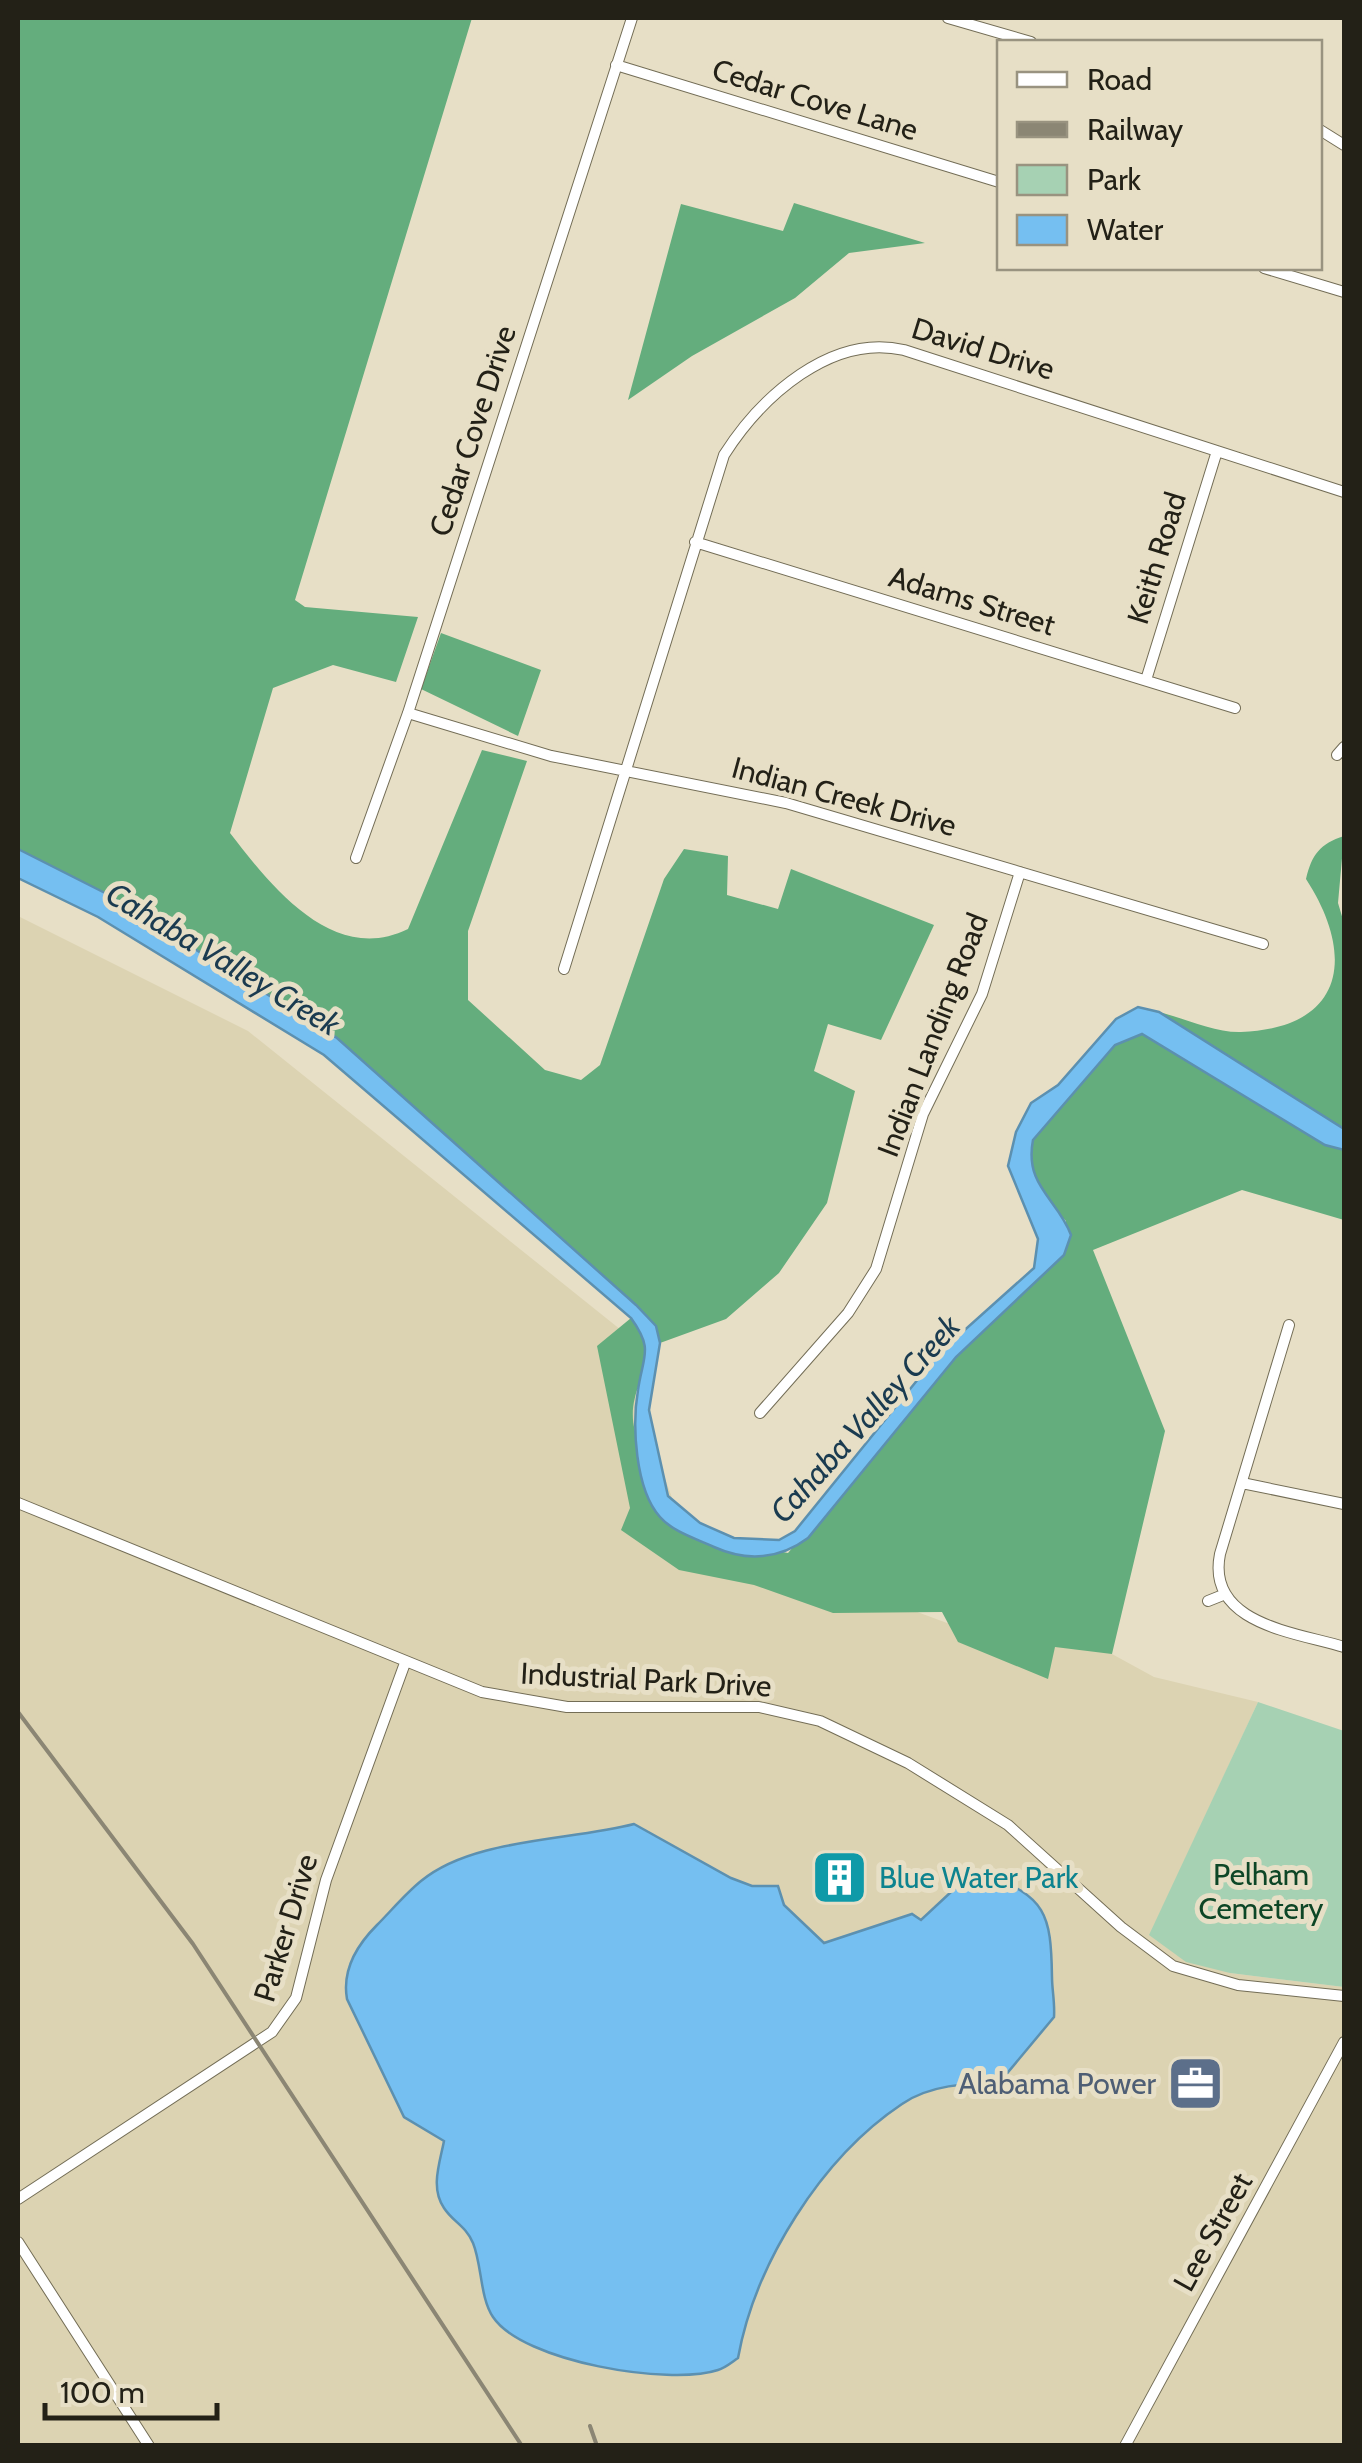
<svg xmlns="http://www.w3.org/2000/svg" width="1362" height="2463" viewBox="0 0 1362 2463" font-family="Cabin,sans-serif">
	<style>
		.built { fill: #dcd3b2 }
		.green { fill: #a6d1b3 }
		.forest { fill: #64ad7d }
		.water { fill: #75bff1; stroke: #5c90b0; stroke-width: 2.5 }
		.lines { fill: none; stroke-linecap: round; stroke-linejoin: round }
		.street-casing { stroke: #736d56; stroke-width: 12 }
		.street { stroke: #fff; stroke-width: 10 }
		.rail { stroke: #8b8674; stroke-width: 4 }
		.labels { text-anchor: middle; stroke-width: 10; stroke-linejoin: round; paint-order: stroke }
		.street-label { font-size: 30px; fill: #232117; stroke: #e7dfc6 }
		.park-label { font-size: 30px; fill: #0d4626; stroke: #e7dfc6 }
		.culture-label { font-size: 30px; fill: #0d838f; stroke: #e7dfc6; text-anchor: start }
		.service-label { font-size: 30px; fill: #4e5e75; stroke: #e7dfc6; text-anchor: end }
		.water-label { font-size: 32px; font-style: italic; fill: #1a3b50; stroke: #e7dfc6 }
	</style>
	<rect width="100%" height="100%" fill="#e7dfc6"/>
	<path class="built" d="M18,916L248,1031L621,1330L636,1399L682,1525L947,1623L1026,1607L1154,1677L1258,1702L1150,1935L1230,1973L1344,1987V2445H18Z"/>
	<path class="green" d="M1258,1702L1344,1731V1987L1230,1973L1186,1962L1149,1935Z"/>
	<path class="forest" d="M18,18H472L295,600L305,607L418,617L396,682L333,665L273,688L230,833C271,886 333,966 408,929L482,750L527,761L468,931V1000L545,1070L581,1080L600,1065L664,879L684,849L728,856L727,895L778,909L791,869L934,925L881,1040L828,1024L814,1071L855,1091L827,1203L779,1273L726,1319L660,1343L656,1326L636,1305L337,1038L105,893L18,849Z
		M794,203L925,243L849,253L795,298L692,356L628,400L681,204L783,231Z
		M441,633L541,670L518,736L421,689Z
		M1344,836L1338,903L1344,923V1129L1159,1012C1183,1018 1216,1033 1241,1032C1345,1028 1356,956 1306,879C1312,854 1320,844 1344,836Z
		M1142,1033L1325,1145L1344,1150V1220L1242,1190L1093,1250L1165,1431L1112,1654L1055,1647L1048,1679L958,1642L942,1612L833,1613L754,1585L679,1570L621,1530L630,1508L597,1346L631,1318C666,1366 623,1386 635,1431C643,1465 667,1501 681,1532L788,1553L956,1356L1064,1255L1066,1221C1045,1198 1026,1174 1033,1140L1115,1045Z"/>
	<path class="water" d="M18,849L105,893L337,1038L636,1305L656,1326L660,1343L649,1410L668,1496L700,1523L734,1538L779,1540L795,1531L940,1352L1034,1268L1038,1239L1008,1166L1016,1132L1031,1103L1058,1085L1116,1019L1138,1007L1159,1012L1344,1129V1150L1325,1145L1142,1034L1115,1045L1033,1140C1024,1186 1058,1199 1071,1235L1064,1255L956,1357L808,1538C780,1559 747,1562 714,1547C697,1539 673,1532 660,1517C635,1489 632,1425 638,1390C643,1355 654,1350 631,1318L324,1055L98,917L18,878Z
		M634,1824L731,1878L752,1886H778L784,1905L824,1943L912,1914L921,1920L965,1879L985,1874C1046,1897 1051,1913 1052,1977C1052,1990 1055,2002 1054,2017L999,2083C967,2083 929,2085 902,2104C821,2158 755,2264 738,2358C732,2362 725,2368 718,2370C670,2386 523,2362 493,2317C480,2298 482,2265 473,2243C466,2226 453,2222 444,2208C430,2188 440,2162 444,2141L404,2117L347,1999C342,1971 357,1945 377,1925C391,1911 405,1894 421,1881C473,1838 569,1841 634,1824Z"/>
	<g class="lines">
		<defs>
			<path id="street" d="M948,18L1031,42
				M616,65L999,182
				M1320,130L1344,145
				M1264,268L1344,292
				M695,542L1235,708
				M1146,680L1217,451
				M408,713L551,756L786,803L1263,944
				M1337,755L1344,747
				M356,858L408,713L632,18
				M564,969L724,455C761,397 831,333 904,350L1344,492
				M1289,1325L1220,1554C1206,1624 1295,1632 1344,1647
				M760,1413L848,1313L876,1269L923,1114L982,994L1020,872
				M1242,1483L1344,1504
				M18,1503L482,1692L567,1707H759L820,1721L908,1763L1008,1825L1121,1927L1173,1966L1238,1985L1344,1996
				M1208,1601L1223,1595
				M18,2199L272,2032L296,1998L326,1880L405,1663
				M18,2242L149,2446
				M1125,2446L1344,2042"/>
		</defs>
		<use href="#street" class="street-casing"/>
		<use href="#street" class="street"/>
		<path class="rail" d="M18,1712L193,1944L522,2446
			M590,2426L597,2446"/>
	</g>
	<defs>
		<symbol id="building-square" viewBox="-11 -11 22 22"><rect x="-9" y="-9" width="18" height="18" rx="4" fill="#0f9aa8" stroke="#e7dfc6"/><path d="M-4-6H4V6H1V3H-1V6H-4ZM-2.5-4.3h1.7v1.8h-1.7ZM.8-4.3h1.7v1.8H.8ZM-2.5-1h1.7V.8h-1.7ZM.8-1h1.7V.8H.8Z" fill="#fff"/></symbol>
		<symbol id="office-square" viewBox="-11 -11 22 22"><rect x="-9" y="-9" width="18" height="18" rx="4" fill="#5c6f8a" stroke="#e7dfc6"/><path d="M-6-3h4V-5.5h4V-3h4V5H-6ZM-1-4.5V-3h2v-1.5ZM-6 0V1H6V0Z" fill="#fff"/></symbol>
	</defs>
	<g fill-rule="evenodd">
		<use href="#building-square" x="808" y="1846" width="63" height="63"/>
		<use href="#office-square" x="1164" y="2052" width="63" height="63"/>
	</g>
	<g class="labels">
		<g class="street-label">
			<text transform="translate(815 100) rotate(17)" y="10">Cedar Cove Lane</text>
			<text transform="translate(983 349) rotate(17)" y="10">David Drive</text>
			<text transform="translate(473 431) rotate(-72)" y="10">Cedar Cove Drive</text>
			<text transform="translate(1157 558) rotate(-73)" y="10">Keith Road</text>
			<text transform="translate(972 601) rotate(17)" y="10">Adams Street</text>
			<text transform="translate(844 797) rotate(15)" y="10">Indian Creek Drive</text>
			<text transform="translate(933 1035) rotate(-69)" y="10">Indian Landing Road</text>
			<text transform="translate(646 1680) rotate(3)" y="10">Industrial Park Drive</text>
			<text transform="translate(286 1928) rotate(-73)" y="10">Parker Drive</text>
			<text transform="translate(1213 2232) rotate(-61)" y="10">Lee Street</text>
		</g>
		<g class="park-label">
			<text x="1261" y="1885">Pelham<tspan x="1261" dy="34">Cemetery</tspan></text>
		</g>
		<g class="culture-label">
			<text x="879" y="1888">Blue Water Park</text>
		</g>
		<g class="service-label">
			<text x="1156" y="2094">Alabama Power</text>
		</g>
		<g class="water-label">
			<text transform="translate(223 959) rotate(31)" y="11">Cahaba Valley Creek</text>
			<text transform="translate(865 1419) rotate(-48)" y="11">Cahaba Valley Creek</text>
		</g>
	</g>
	<rect width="1362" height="2463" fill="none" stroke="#232117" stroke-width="40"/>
	<rect x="997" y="40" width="325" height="230" fill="#e7dfc6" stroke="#999380" stroke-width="2.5"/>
	<rect x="1017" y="72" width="50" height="15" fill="#ffffff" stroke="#999380" stroke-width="2.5"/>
	<text x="1087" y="90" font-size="30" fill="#232117">Road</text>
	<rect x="1017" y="122" width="50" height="15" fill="#8b8674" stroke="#999380" stroke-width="2.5"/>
	<text x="1087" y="140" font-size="30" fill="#232117">Railway</text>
	<rect x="1017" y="165" width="50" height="30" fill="#a6d1b3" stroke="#999380" stroke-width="2.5"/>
	<text x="1087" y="190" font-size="30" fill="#232117">Park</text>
	<rect x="1017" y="215" width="50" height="30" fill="#75bff1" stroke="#999380" stroke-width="2.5"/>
	<text x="1087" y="240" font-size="30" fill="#232117">Water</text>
	<path d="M45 2403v15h172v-15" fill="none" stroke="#232117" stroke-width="5"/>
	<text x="60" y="2403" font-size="30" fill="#232117" stroke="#e7dfc6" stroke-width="8" paint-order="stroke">100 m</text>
</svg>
